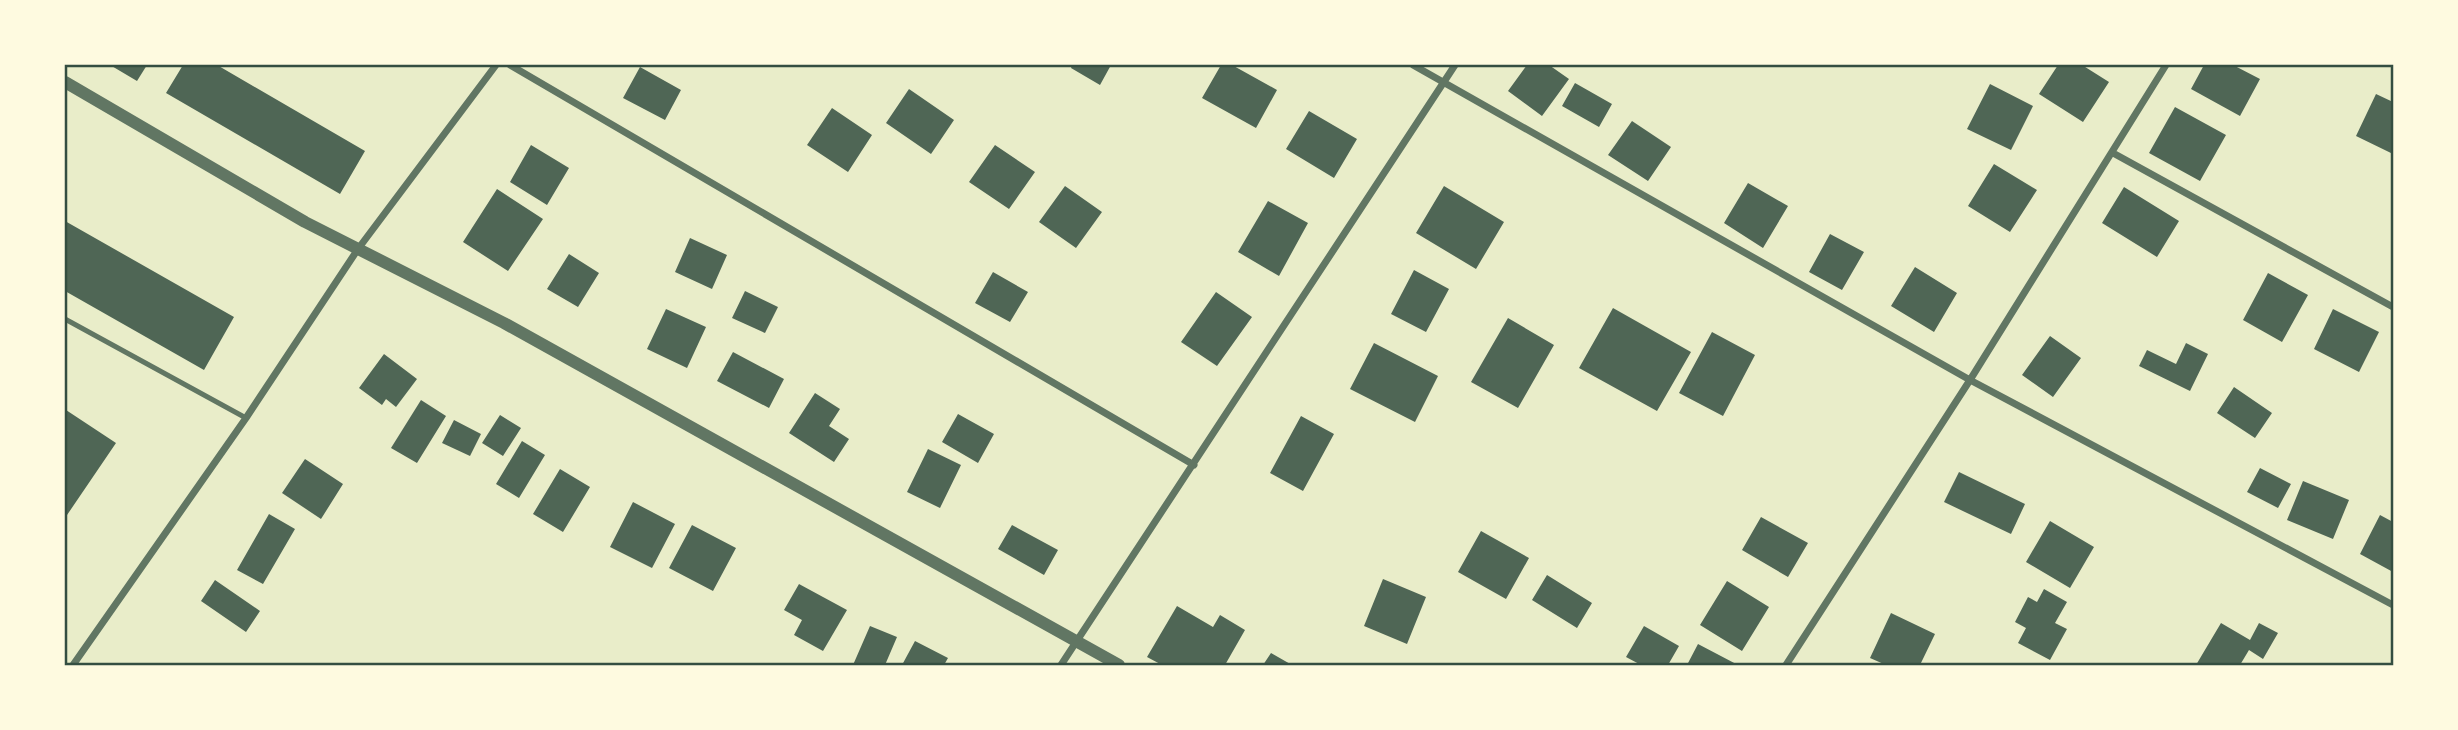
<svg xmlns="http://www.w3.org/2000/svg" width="2458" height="730" viewBox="0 0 2458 730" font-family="'Noto Serif',serif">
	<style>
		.building { fill: #4f6655 }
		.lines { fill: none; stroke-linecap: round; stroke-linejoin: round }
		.service { stroke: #617663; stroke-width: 5 }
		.minor { stroke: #617663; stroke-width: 7 }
		.tertiary { stroke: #617663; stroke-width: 12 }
		.neatline { fill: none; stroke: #344e41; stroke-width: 2.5 }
	</style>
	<rect width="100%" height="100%" fill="#e9edc9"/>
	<path class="building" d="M110,65H147L137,81Z
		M183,65H217L365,151L340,194L166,93Z
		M1072,65H1111L1100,85L1071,68Z
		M1221,65H1232L1277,90L1256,128L1202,98Z
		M1527,65H1549L1569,79L1542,116L1508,91Z
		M2058,65H2082L2109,82L2083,122L2039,94Z
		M2204,65H2233L2260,79L2240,116L2191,89Z
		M640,67L681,90L665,120L623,98Z
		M1575,83L1612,104L1599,127L1562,106Z
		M1990,84L2033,106L2011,150L1967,129Z
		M909,89L954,120L931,154L886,123Z
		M2376,94L2393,102V154L2356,136Z
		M2175,107L2226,135L2200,181L2149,153Z
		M832,108L872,135L848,172L807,145Z
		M1309,111L1357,139L1334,178L1286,149Z
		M1632,121L1671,147L1648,181L1608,155Z
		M531,145L569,168L547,205L510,182Z
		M995,145L1035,172L1009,209L969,182Z
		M1994,164L2037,190L2010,232L1968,206Z
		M1748,183L1788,206L1763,248L1724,223Z
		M1065,186L1102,212L1076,248L1039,222Z
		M1444,186L1504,222L1476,269L1416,233Z
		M2124,187L2179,221L2157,257L2102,223Z
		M497,189L543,219L508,271L463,242Z
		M1268,201L1308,223L1279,276L1238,252Z
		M65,221L234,317L204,370L65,291Z
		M1830,234L1864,252L1842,290L1809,272Z
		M690,238L727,255L712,289L675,272Z
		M569,254L599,273L578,307L547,289Z
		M1915,267L1957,293L1934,332L1891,306Z
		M1414,270L1449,289L1426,332L1391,314Z
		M993,272L1028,292L1010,322L975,303Z
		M2268,273L2308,295L2282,342L2243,320Z
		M745,291L778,307L765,333L732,318Z
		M1216,292L1252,317L1217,366L1181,342Z
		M1613,308L1691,352L1657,411L1579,368Z
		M666,309L706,327L687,368L647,349Z
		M2333,309L2379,332L2359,372L2314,349Z
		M1508,318L1554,345L1518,408L1471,382Z
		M1712,332L1755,355L1723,416L1679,393Z
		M2050,336L2081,358L2053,397L2022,375Z
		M1374,343L1438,376L1415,422L1350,389Z
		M2186,343L2208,354L2190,391L2139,366L2147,350L2176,364Z
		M733,352L784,379L769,408L717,381Z
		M384,354L417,379L396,407L386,399L382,405L359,388Z
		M2234,387L2272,413L2255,438L2217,413Z
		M815,393L840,409L829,426L849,439L834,462L789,433Z
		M421,400L446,416L417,463L391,448Z
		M66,410L116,443L65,518V412Z
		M958,414L994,434L978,463L942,442Z
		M500,415L521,428L503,456L482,443Z
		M1301,416L1334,434L1303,491L1270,473Z
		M454,420L481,434L470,456L442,443Z
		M522,441L545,455L519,498L496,484Z
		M928,449L961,465L940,508L907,492Z
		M305,459L343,484L321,519L282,493Z
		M2260,468L2291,484L2278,508L2247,492Z
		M560,469L590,487L563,532L533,514Z
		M1959,472L2025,504L2011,534L1944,502Z
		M2303,481L2349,500L2333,539L2287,520Z
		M633,502L675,524L652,568L610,547Z
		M269,514L295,529L263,584L237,570Z
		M2380,515L2393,522V572L2360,554Z
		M1761,517L1808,543L1788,577L1742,550Z
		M2050,521L2094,547L2070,588L2026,562Z
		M692,525L736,548L713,591L669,568Z
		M1012,525L1058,550L1044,575L998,549Z
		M1481,531L1529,558L1506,599L1458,572Z
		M1547,575L1592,603L1577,628L1532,600Z
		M1383,579L1426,597L1407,644L1364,626Z
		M215,580L260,611L246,632L201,601Z
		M1727,581L1769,607L1742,651L1700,625Z
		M799,584L847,610L823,651L794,635L802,620L784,610Z
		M2044,589L2067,602L2055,623L2067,629L2050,660L2018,643L2026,628L2015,622L2028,597L2037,602Z
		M1177,606L1213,627L1220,615L1245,630L1225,665H1162L1147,657Z
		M1891,613L1935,634L1920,665H1886L1870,658Z
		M2221,623L2250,640L2259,623L2278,633L2263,659L2249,650L2240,665H2196Z
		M870,626L897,637L885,665H853Z
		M1644,626L1679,646L1668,665H1641L1626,657Z
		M915,641L948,658L944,665H902Z
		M1698,644L1738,665H1687Z
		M1271,653L1292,665H1263Z"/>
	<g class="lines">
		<path class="service" d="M65,319L246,418"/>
		<path class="minor" d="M510,65L1194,465
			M1413,65L1970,380L2393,605
			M2113,153L2393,307
			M73,665L246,418L358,249L496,65
			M1061,665L1455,65
			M1786,665L1970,380L2166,65"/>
		<path class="tertiary" d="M65,82L305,222L504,323L1119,665"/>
	</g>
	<rect width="2458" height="730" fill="none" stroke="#fefae0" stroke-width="133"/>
	<rect x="66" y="66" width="2326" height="598" class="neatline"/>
</svg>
